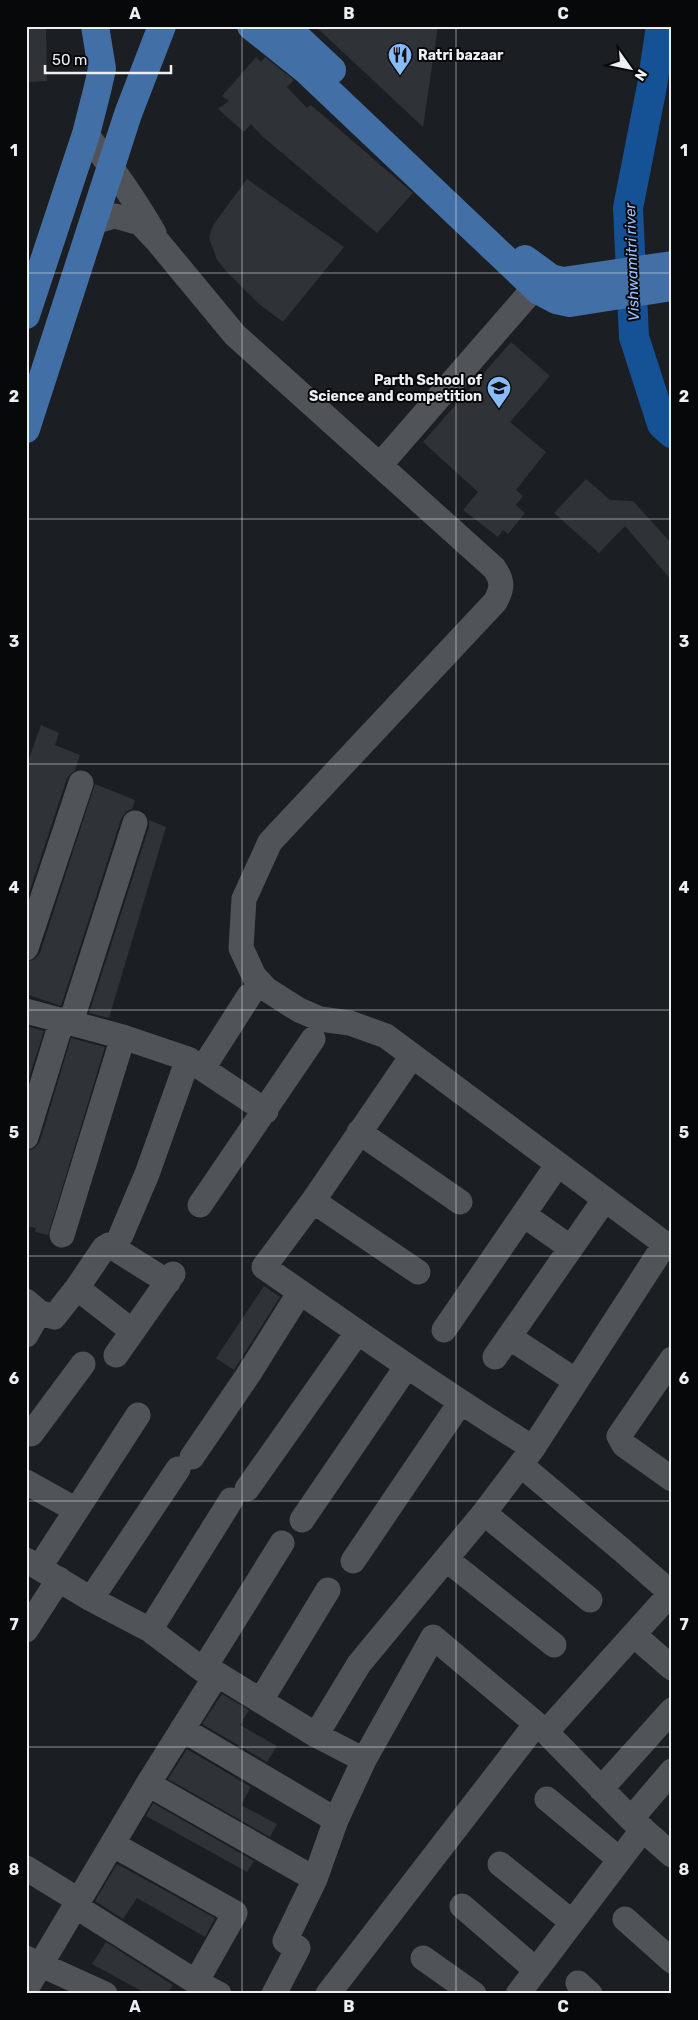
<svg xmlns="http://www.w3.org/2000/svg" width="698" height="2020" viewBox="0 0 698 2020" font-family="Rubik,sans-serif">
	<style>
		.lines { fill: none; stroke-linecap: round; stroke-linejoin: round }
		.river { stroke: #145195; stroke-width: 30 }
		.building { fill: #2f3236 }
		.minor { stroke: #505358; stroke-width: 25 }
		.major { stroke: #426fa5; stroke-width: 28 }
		.grid { fill: none; stroke: #edf0f2; stroke-width: 1; stroke-opacity: 0.55 }
		.labels { text-anchor: middle; stroke-width: 4; stroke-linejoin: round; paint-order: stroke }
		.poi-label { font-size: 14px; font-weight: bold; fill: #edf0f2; stroke: #07080a; text-anchor: start }
		.water-label { font-size: 15px; font-style: italic; fill: #96c2fb; stroke: #07080a }
		.neatline { fill: none; stroke: #edf0f2; stroke-width: 2 }
		.grid-label { font-size: 16px; text-anchor: middle; font-weight: bold; fill: #edf0f2 }
	</style>
	<rect width="100%" height="100%" fill="#1b1e22"/>
	<g class="lines">
		<path class="river" d="M661,26L652,86L628,208L634,337L662,424L672,433"/>
	</g>
	<path class="building" d="M26,26H46L47,81L26,82Z
		M315,26H438L423,127Z
		M256,57L261,62L265,57L294,80L287,87L307,108L311,105L413,193L377,233L262,136L251,124L244,132L218,109L229,101L222,96Z
		M247,179L344,247L283,322L259,304L228,273L217,260L209,238L213,225Z
		M511,342L550,376L510,422L546,452L516,490L523,496L516,505L525,513L508,534L503,530L498,537L463,510L478,492L423,442Z
		M586,479L610,500L633,501L672,544V581L625,526L599,553L554,513Z
		M41,725L59,733L55,745L80,755L75,770L67,778L26,902V767Z
		M95,784L135,800L132,809L126,812L121,819L61,1006L26,994V962L35,959L40,953Z
		M149,820L166,827L109,1018L89,1013L149,827Z
		M26,1026L44,1031L26,1087Z
		M71,1038L105,1047L48,1235L35,1232L36,1228L26,1226V1151L35,1148L40,1141Z
		M264,1286L280,1297L234,1370L216,1358Z
		M222,1694L249,1710L240,1725L277,1746L267,1762L202,1724Z
		M187,1749L251,1787L241,1805L277,1824L270,1837L168,1779Z
		M153,1803L254,1861L247,1872L146,1816Z
		M117,1864L215,1918L205,1937L137,1898L123,1919L95,1901Z
		M106,1942L173,1985L167,1994H147L92,1964Z"/>
	<g class="lines">
		<path class="minor" d="M86,134C111,166 134,198 154,233
			M93,222L115,216L140,223L158,242L235,335L494,568C503,581 503,588 495,602L270,842L244,899L241,948L254,976L266,989L299,1010L320,1019L350,1023L386,1036L665,1244L672,1247
			M380,465L535,287
			M26,948L81,783
			M26,1011L123,1037L188,1059L266,1111
			M71,1022L135,823
			M412,1056L313,1201L264,1267C353,1329 441,1391 533,1448
			M203,1068L249,996
			M359,1132L460,1202
			M26,1137L62,1020
			M313,1201L418,1272
			M200,1205L313,1039
			M524,1215L571,1248
			M62,1235L123,1037
			M121,1235L147,1174L188,1059
			M77,1288L104,1248L109,1245L168,1282
			M26,1301L39,1312L54,1317L77,1288L132,1331
			M444,1330L558,1164
			M26,1335L39,1312
			M509,1337L576,1381
			M116,1355L173,1274
			M495,1357L605,1199
			M672,1359L619,1436L624,1445L672,1479
			M26,1432L31,1434L83,1364
			M192,1457L248,1375L300,1292
			M521,1465L623,1551L671,1593L546,1732
			M26,1482L76,1510
			M247,1489L357,1333
			M484,1513L590,1600
			M302,1520L407,1366
			M446,1559L554,1645
			M26,1560L91,1599L150,1630L203,1670L217,1674L316,1735L364,1760
			M353,1561L460,1403
			M39,1568L138,1415
			M91,1599L178,1469
			M26,1630L59,1579
			M150,1630L231,1500
			M634,1635L672,1668
			M203,1670L282,1543
			M261,1700L328,1590
			M182,1729L336,1820
			M316,1735L359,1664L484,1513L533,1448L665,1244
			M148,1784L315,1879
			M601,1789L672,1710
			M547,1799L619,1859
			M631,1819L672,1771
			M112,1844L235,1913L196,1982
			M500,1864L572,1922
			M26,1868L78,1900
			M75,1906L196,1982L219,1994
			M462,1906L536,1970
			M625,1919L672,1961
			M26,1958L105,1994
			M423,1958L474,1994
			M578,1983L590,1994
			M26,1989L148,1784L217,1674
			M274,1994L298,1948L285,1941L315,1879L336,1820L364,1760L433,1637L546,1732L631,1819L672,1855
			M328,1994L536,1724
			M518,1994L643,1829"/>
		<path class="major" d="M251,26L306,70L539,291L556,300L570,303L672,287
			M285,26L332,70
			M525,259L551,278L563,281L672,265
			M26,315L86,134L97,91L102,69L95,26
			M26,429L128,114L162,26"/>
	</g>
	<path class="grid" d="M242,26V1994M456,26V1994M26,273H672M26,519H672M26,764H672M26,1010H672M26,1256H672M26,1501H672M26,1747H672"/>
	<defs>
		<symbol id="restaurant-pin" viewBox="-11 -11 22 30"><path d="M0 17L-7.5 6A9.5 9.5 0 1 1 7.5 6Z" fill="#87bbfb" stroke="#07080a"/><path d="M-5-6h1v4h1v-4h1v4h1v-4h1v5L-1.5 .5V6h-2V.5L-5-1ZM5-6V6H3V1.5H1.5Q1.5-4 5-6Z" fill="#111"/></symbol>
		<symbol id="school-pin" viewBox="-11 -11 22 30"><path d="M0 17L-7.5 6A9.5 9.5 0 1 1 7.5 6Z" fill="#87bbfb" stroke="#07080a"/><path d="M0-5L7-2L0 1L-7-2ZM-4 1L0 2.5L4 1V4Q0 6-4 4Z" fill="#111"/></symbol>
	</defs>
	<g fill-rule="evenodd">
		<use href="#restaurant-pin" x="386" y="41" width="28" height="38"/>
		<use href="#school-pin" x="485" y="374" width="28" height="38"/>
	</g>
	<g class="labels">
		<g class="poi-label">
			<text x="418" y="60">Ratri bazaar</text>
			<text x="482" y="385" text-anchor="end">Parth School of<tspan x="482" dy="16">Science and competition</tspan></text>
		</g>
		<g class="water-label">
			<text transform="translate(632 262) rotate(-92)" y="5">Vishwamitri river</text>
		</g>
	</g>
	<rect width="698" height="2020" fill="none" stroke="#07080a" stroke-width="55"/>
	<g transform="translate(630 68) rotate(123)" stroke="#07080a" stroke-width="4" paint-order="stroke">
	<path d="M0-4L9 19L0 12L-9 19Z" fill="#edf0f2"/>
	<text y="-8" font-size="14" font-weight="bold" text-anchor="middle" fill="#edf0f2">N</text>
	</g>
	<path d="M45 65v8h126v-8" fill="none" stroke="#edf0f2" stroke-width="2.5"/>
	<text x="52" y="65" font-size="15" fill="#edf0f2" stroke="#07080a" stroke-width="4" paint-order="stroke">50 m</text>
	<rect x="28" y="28" width="642" height="1964" class="neatline"/>
	<g class="grid-label">
		<text x="135" y="19">A</text>
		<text x="349" y="19">B</text>
		<text x="563" y="19">C</text>
		<text x="14" y="156">1</text>
		<text x="684" y="156">1</text>
		<text x="14" y="402">2</text>
		<text x="684" y="402">2</text>
		<text x="14" y="647">3</text>
		<text x="684" y="647">3</text>
		<text x="14" y="893">4</text>
		<text x="684" y="893">4</text>
		<text x="14" y="1138">5</text>
		<text x="684" y="1138">5</text>
		<text x="14" y="1384">6</text>
		<text x="684" y="1384">6</text>
		<text x="14" y="1630">7</text>
		<text x="684" y="1630">7</text>
		<text x="14" y="1875">8</text>
		<text x="684" y="1875">8</text>
		<text x="135" y="2012">A</text>
		<text x="349" y="2012">B</text>
		<text x="563" y="2012">C</text>
	</g>
</svg>
